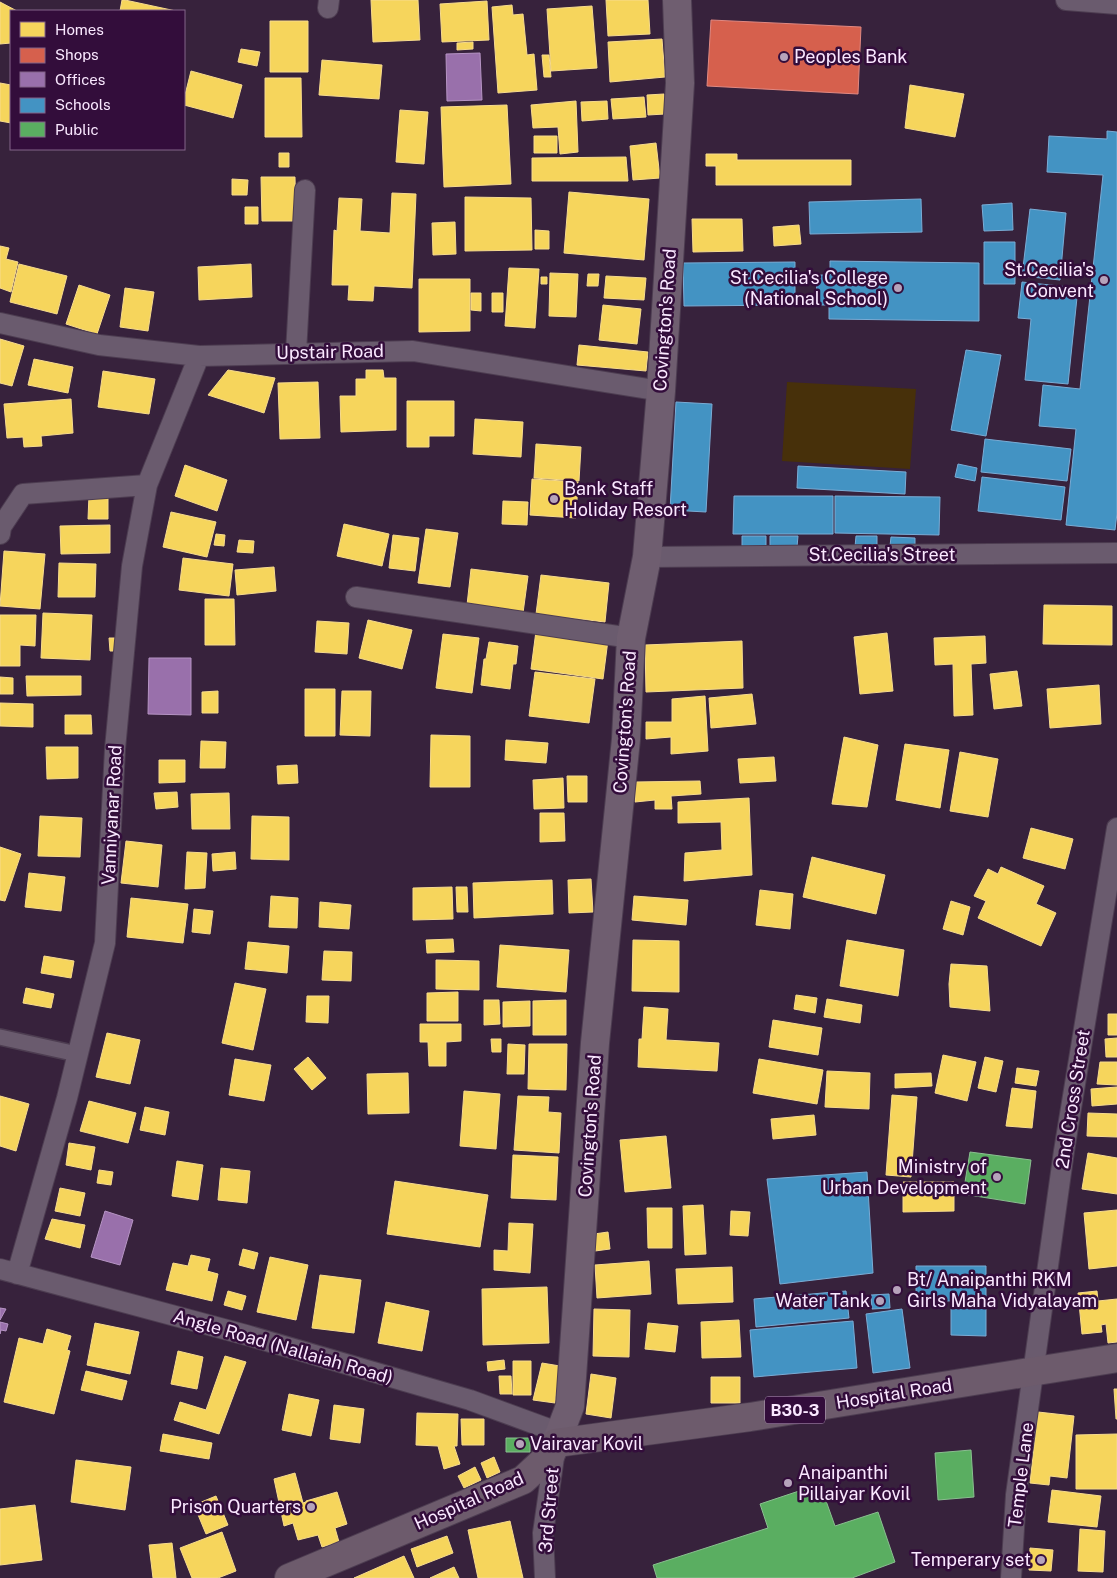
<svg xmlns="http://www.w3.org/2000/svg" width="1117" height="1578" viewBox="0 0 1117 1578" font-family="'Public Sans',sans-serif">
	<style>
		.green { fill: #47300a }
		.homes { fill: #f6d55c; stroke: #f7db8d }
		.shops { fill: #d6604d; stroke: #e18982 }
		.offices { fill: #9970ab; stroke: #b694c4 }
		.schools { fill: #4393c3; stroke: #7aacd5 }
		.public { fill: #5aae61; stroke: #8abf90 }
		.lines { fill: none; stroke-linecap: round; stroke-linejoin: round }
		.pedestrian-casing { stroke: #4d3d51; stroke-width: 18 }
		.minor-casing { stroke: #4d3d51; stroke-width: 22 }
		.secondary-casing { stroke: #4d3d51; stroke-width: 30 }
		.primary-casing { stroke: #4d3d51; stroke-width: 30 }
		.pedestrian { stroke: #6a5b6e; stroke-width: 15 }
		.minor { stroke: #6a5b6e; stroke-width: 20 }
		.secondary { stroke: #6f5e70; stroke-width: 28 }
		.primary { stroke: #6d5b6c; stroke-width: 28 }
		.poi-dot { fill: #b6a3bb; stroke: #330d3b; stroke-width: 2 }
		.labels { text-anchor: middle; stroke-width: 5; stroke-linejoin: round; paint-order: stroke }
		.shield { fill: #330d3b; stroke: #bea6c4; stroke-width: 1 }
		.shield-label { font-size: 16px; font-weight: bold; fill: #fae8ff }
		.poi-label { font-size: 18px; fill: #fae8ff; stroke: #330d3b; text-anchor: end }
		.street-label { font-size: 18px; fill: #fae8ff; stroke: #330d3b }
	</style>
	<rect width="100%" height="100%" fill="#37223c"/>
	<path class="green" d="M787,382L916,389L910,469L782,461Z"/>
	<path class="homes" d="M122,0H125L176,11H120Z
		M371,0H418L420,40L373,42Z
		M606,0H648L650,34L608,36Z
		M487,1L489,40L442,42L440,4Z
		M0,2L17,11H11V43L0,44Z
		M512,5L513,15L523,14L527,55L534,54L537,90L498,93L492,7Z
		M592,6L597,68L551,71L547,9Z
		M270,21H308V72H270Z
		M662,39L665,77L610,82L608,42Z
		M473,42V49L457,50V43Z
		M241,49L260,52L257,66L238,62Z
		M542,55H549L551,77H544Z
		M322,60L382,65L379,99L319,95Z
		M191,71L242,85L233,118L184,105V99Z
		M265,78H301L302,137H265Z
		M0,83L11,85V123L0,121Z
		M910,85L964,94L955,137L905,128Z
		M664,94L665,114L648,115L647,95Z
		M644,97L646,117L613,119L611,99Z
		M576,101L578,152L560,154L558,127L533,128L531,105Z
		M607,101L608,119L582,121L581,102Z
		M507,105L511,184L444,187L441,107Z
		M400,110L428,112L424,164L396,162Z
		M534,136H557V153H534Z
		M656,143L660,178L633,180L630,146Z
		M279,153H289V167H279Z
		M706,154H737V160H851V185H716V166H706Z
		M626,157L628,181H532V158Z
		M261,177H295L296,221H262Z
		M232,179L248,180L247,195H232Z
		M569,192L649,199L644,260L564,253Z
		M392,193L416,194L412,288L374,286L373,301L348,300L349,285H332L334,230L337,231L339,198L362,199L360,231L390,233Z
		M465,197L531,198L532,250L465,251Z
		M245,207H258V224H245Z
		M692,219H742L743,251L693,252Z
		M455,222L456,254L433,255L432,223Z
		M799,225L801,244L774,246L773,227Z
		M535,230L549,231V249H535Z
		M0,246L9,248L6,259L18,262L11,292L0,288Z
		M19,264L67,276L57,314L10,302Z
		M251,264L252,297L199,300L198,267Z
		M509,268L539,269L535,328L505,326Z
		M550,273L578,274L576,317L549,316Z
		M588,274H599L598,286H587Z
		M606,276L646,278L644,300L604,298Z
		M541,277H547V284H541Z
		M419,279H470V331L419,332Z
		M79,285L110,295L97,334L66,324Z
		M125,288L154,292L148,331L120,327Z
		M471,293H481V311L471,310Z
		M492,293H503V312H492Z
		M603,305L641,309L637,344L599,340Z
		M0,339L24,346L12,386L0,383Z
		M579,345L648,352L646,371L577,365Z
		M34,359L73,367L68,393L28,385Z
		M228,370L275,378L264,413L208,395Z
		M366,370H383L384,378H396V430L341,432L340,396H356V379H366Z
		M103,371L155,379L149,414L98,407Z
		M318,382L320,438L280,439L278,383Z
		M71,399L73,433L41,436L42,446L24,447L23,437L7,438L4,404Z
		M407,401H454V436H429V447H407Z
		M475,419L523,422L521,457L473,454Z
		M536,444L581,447L579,481L534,478Z
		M185,465L227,480L217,511L175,496Z
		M532,479L578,482L576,518L530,515Z
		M89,495H108V519H88Z
		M503,501L528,502L527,525L502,524Z
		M171,512L216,522L207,557L163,547Z
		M344,524L389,534L382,566L337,556Z
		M110,525V553L61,554L60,526Z
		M426,529L458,533L450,587L418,583Z
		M216,534L225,535L224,546L214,545Z
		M393,535L419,538L415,571L389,568Z
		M239,540L254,541L253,553L237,552Z
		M4,551L45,554L40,609L0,606Z
		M183,558L233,564L229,596L179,590Z
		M59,563L96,564L95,597H58Z
		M274,567L276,591L237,595L235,570Z
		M471,569L528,576L523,613L467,605Z
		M541,575L609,583L605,622L536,614Z
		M205,599H234L235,645H205Z
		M1044,605L1112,606V645L1043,644Z
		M43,613L92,615L90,660L41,658Z
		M0,615H36L35,646L20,645V666H0Z
		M368,620L412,630L402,669L359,658Z
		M317,621L349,623L347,654L315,652Z
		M536,631L608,640L603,679L531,669Z
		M887,633L893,691L860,694L854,637Z
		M443,634L479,638L472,693L436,688Z
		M985,636L986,663L971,664L973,715L954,716L953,664L935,665L934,638Z
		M109,638H118V651H110Z
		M742,641L743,688L646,692L645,645Z
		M489,642L518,646L516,664H513L510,689L481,685L484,659H486Z
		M1017,671L1022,706L994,709L990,674Z
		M535,672L595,679L589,723L529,716Z
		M26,676H81V695L27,696Z
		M0,677L13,678V694H0Z
		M1099,685L1101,724L1050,728L1047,689Z
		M305,689H335V736H305Z
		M218,691V713H202V692Z
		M342,691H371L370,736L340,735Z
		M752,694L756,724L711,728L709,698Z
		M705,696L708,751L671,754V737L646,739V722H672V699Z
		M0,703L33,704V727L0,726Z
		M65,715H91L92,734H65Z
		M431,735L470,736V787H430Z
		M844,737L878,745L867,807L832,804Z
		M506,740L548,743L546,763L505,760Z
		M201,741L226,742L225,768H200Z
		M905,744L949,750L940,808L896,800Z
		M46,747H78V778L47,779Z
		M960,752L998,759L988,817L950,811Z
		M774,757L776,781L740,783L738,759Z
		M159,760H185V782L159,783Z
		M297,765L298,783L278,784L277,766Z
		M567,776H587V802H568Z
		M563,778L564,808L534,809L533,780Z
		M700,781L701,794L671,796L672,809H655V800L635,802V782Z
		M177,792L178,807L156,809L154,793Z
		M229,793L230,829H192L191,794Z
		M749,798L752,875L684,881L685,853L722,850L721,822L678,823V802Z
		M540,813H564L565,841L540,842Z
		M40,816L82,818L80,857L38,856Z
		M252,816L289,817V860L251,859Z
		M1031,828L1073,839L1065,869L1023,858Z
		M126,841L162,845L158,887L121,883Z
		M0,847L21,854L5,901L0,900Z
		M187,852L207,853L205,888L185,889Z
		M235,852L236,869L213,871L212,854Z
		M812,857L885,875L876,914L803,897Z
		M1001,867L1044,886L1036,904L1056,913L1041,946L978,918L986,901L974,896L988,869L998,874Z
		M29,873L65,877L61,911L25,907Z
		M591,879L593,912L569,913L568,880Z
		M552,880L553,914L474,918L473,883Z
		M452,887L453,919L413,920V888Z
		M456,887H467L468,912H457Z
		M760,890L793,894L790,929L756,925Z
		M271,896L298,898L297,928L269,927Z
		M634,896L688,900L686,925L632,920Z
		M131,898L188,904L183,943L127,937Z
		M951,901L970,907L963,935L943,929Z
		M320,902L351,905L349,929L319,927Z
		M194,909L213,911L210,934L192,932Z
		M453,939L454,952L427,953L426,940Z
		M633,940L679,941V992L632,991Z
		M847,940L904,950L898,996L840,986Z
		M248,942L289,946L287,973L245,969Z
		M500,945L569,950L566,992L497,987Z
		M324,951L352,952L351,981L322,980Z
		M44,956L74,961L71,978L41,973Z
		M436,960L479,961V990L436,989Z
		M951,964L987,966L990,1011L950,1007L949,984Z
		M235,983L266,989L253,1050L222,1043Z
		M26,988L54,994L51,1008L23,1003Z
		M458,992V1021H427V993Z
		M796,995L817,998L815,1013L794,1009Z
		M307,996H329L328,1023L306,1022Z
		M827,999L862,1005L860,1023L824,1017Z
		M484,1000H499L500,1024L484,1025Z
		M566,1000V1035H533V1001Z
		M530,1001V1026L503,1027V1002Z
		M644,1007L668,1009L666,1040L719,1043L717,1071L638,1067L639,1039H642Z
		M1108,1014H1117V1035H1108Z
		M773,1020L822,1028L818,1055L769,1047Z
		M420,1024H461V1041L446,1042V1066H429L428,1042H420Z
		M107,1033L140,1040L130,1084L96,1077Z
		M1117,1038V1057H1106L1105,1039Z
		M491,1039H501V1052H492Z
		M508,1044L525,1045L524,1074H507Z
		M529,1044H567L566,1090L528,1089Z
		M943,1055L976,1062L967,1101L935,1093Z
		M308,1057L326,1078L312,1090L294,1069Z
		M985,1057L1003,1061L996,1092L978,1088Z
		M235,1059L271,1065L264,1101L229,1095Z
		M759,1059L823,1070L817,1104L753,1093Z
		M1100,1062H1117V1085L1097,1084Z
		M1017,1068L1039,1071L1036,1086L1015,1083Z
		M827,1071L870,1073L869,1109L825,1107Z
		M408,1073L409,1113L368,1114L367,1074Z
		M931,1073L932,1086L895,1088V1074Z
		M1117,1087V1104L1092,1106L1091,1089Z
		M1012,1088L1036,1091L1032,1128L1006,1126Z
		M464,1091L500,1094L496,1149L460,1146Z
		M892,1095L917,1097L911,1177L886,1175Z
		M0,1096L29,1104L16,1151L0,1146Z
		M518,1096L549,1097L548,1112L561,1113L559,1153L514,1150Z
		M89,1101L136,1113L128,1143L80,1131Z
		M145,1107L169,1112L165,1135L140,1130Z
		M1088,1113L1117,1114V1137L1087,1136Z
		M814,1115L816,1135L773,1139L771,1119Z
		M666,1136L671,1188L625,1192L620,1140Z
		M69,1143L95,1147L91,1170L66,1165Z
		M1088,1153L1117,1158V1194L1082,1189Z
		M513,1155L558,1157L556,1200L511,1198Z
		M177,1161L203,1165L198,1200L172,1196Z
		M221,1168L250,1171L247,1203L218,1200Z
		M99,1170L113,1172L111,1185L97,1183Z
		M395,1181L488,1195L480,1247L387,1234Z
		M903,1182H954V1211L903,1212Z
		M60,1188L85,1193L80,1216L55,1211Z
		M703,1205L706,1254L685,1255L683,1206Z
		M647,1208H672V1248H648Z
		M1117,1210V1266L1089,1269L1084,1213Z
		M731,1211L750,1212L748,1236L730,1235Z
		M52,1219L85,1225L80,1248L45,1239Z
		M509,1223L533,1224L530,1273L494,1270V1250L508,1251Z
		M608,1232L610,1249L595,1251L594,1234Z
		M243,1249L258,1253L254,1269L239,1265Z
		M191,1255L210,1259L207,1271L218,1274L212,1301L166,1290L173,1263L188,1266Z
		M270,1257L308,1265L296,1320L257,1312Z
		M649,1261L651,1294L597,1298L595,1265Z
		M732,1267L733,1302L678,1304L676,1269Z
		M320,1275L361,1280L354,1333L312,1328Z
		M547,1287L549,1343L483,1345L482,1289Z
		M228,1291L246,1296L242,1310L224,1305Z
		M1097,1291L1098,1301L1117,1299V1342L1108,1343L1106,1324L1101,1325L1102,1332L1082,1334L1078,1293Z
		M386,1302L429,1311L422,1351L378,1343Z
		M594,1309L630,1310L629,1357L593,1356Z
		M739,1320L741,1357L702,1358L701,1322Z
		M95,1323L139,1332L130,1374L87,1365Z
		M648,1323L678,1326L675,1352L645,1349Z
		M47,1329L71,1336L67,1350L70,1351L54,1414L4,1402L19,1338L43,1344Z
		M178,1351L203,1357L197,1389L171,1384Z
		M225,1356L246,1362L219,1434L174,1420L180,1402L206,1410Z
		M504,1360L505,1369L488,1371L487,1362Z
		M513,1361H531V1395H513Z
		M542,1363L560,1366L555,1403L533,1400Z
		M86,1371L127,1381L122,1400L81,1390Z
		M591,1374L616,1378L611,1418L586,1414Z
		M499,1376H511L512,1394H500Z
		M711,1377H740V1403H711Z
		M1114,1389H1117V1419H1116Z
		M289,1394L319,1400L311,1436L282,1430Z
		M334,1405L364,1409L360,1443L330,1439Z
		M1038,1412L1074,1416L1067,1478L1050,1476L1049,1485L1030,1483Z
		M417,1413L458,1414L457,1446H454L460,1464L444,1469L438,1446L416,1445Z
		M461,1419H484V1445H462Z
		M163,1434L212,1443L209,1459L160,1451Z
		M1117,1434V1489H1076V1435Z
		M494,1457L500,1472L487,1478L481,1463Z
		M76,1460L131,1467L125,1510L71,1502Z
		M475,1467L481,1480L464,1488L458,1476Z
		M295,1473L303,1503L306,1502V1501L337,1492L347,1524L335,1528L339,1542L322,1547L318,1535L298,1540L293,1523L284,1526L274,1479Z
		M1052,1490L1101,1496L1097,1527L1048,1522Z
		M216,1496L228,1525L206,1534L194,1505Z
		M35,1505L42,1560L0,1565V1509Z
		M510,1521L523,1578H478L468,1530Z
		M1080,1529L1105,1531L1103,1572L1078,1571Z
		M222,1532L236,1571L218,1578H192L180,1548Z
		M447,1536L453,1553L417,1567L411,1549Z
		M172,1543L176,1578H153L149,1545Z
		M1030,1548L1053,1550L1051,1571L1029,1570Z
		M404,1556L414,1578H354Z
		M454,1567L459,1578H430Z"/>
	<path class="shops" d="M711,20L861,27L858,94L707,86Z"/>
	<path class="offices" d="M480,53L482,100L447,101L446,54Z
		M149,658H191V715L148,714Z
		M105,1211L133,1220L120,1265L91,1257Z
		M0,1308L6,1309L0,1320Z
		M0,1322L8,1324L6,1331L1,1330L0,1334Z"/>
	<path class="schools" d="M1107,131L1117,132V513L1115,530L1066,525L1076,429L1039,426L1043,385L1080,389L1103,175L1047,172L1049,136L1107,139Z
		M921,199L922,232L810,234L809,202Z
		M1012,203L1013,230L984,231L982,205Z
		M1030,209L1066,213L1060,280L1022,276Z
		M984,242H1015V284H984Z
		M830,261L979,263V321L829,319V305H816L817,275H830Z
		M795,262V305L684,306L683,263Z
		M1022,282L1078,288L1068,384L1025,380L1031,319L1018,318Z
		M966,350L1001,355L986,436L951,430Z
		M676,402L712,404L706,512L670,510Z
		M985,439L1071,449L1067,481L981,472Z
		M958,464L977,468L975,481L955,477Z
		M798,466L906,472L905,494L797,488Z
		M982,477L1065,487L1061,520L978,511Z
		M734,496H833V534H733Z
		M835,496L940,497L939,535L835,533Z
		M742,536H766V546H742Z
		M770,536H798L797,547L770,546Z
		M856,536H877V547H855Z
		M891,537L915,538V547L890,546Z
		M867,1172L873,1273L780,1284L767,1179Z
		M916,1266H986V1336L951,1335V1301L916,1300Z
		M846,1291L849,1318L756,1327L754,1299Z
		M889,1294L890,1308L872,1309L871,1295Z
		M902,1309L910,1368L873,1373L866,1314Z
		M853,1321L857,1368L754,1377L750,1330Z"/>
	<path class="public" d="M970,1152L1031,1160L1025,1204L963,1194Z
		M506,1438H530V1452H506Z
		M971,1450L974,1497L938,1500L935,1453Z
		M820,1484L835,1526L878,1512L895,1562L852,1578H657L653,1565L768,1528L760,1504Z"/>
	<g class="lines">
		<defs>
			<path id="pedestrian" d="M0,1037L77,1054"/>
			<path id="minor" d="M1066,0L1117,4
				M328,8L329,0
				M0,323L99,345L199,356L413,351L661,391
				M296,353L305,190
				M0,534L1,527L23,494L147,485
				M647,557L1117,553
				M356,597L631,638
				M0,1269L246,1335L470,1400L549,1429L556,1443L543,1533L545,1578
				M17,1274L67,1098L105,943L115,749L132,566L147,485L199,356
				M1011,1578L1016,1495L1064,1151L1117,828"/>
			<path id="secondary" d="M556,1443L570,1406L595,1043L626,739L631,638L647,557L661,391L680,83L677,0"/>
			<path id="primary" d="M289,1578L523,1480L551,1454L556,1443L750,1417L1117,1358"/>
		</defs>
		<use href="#pedestrian" class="pedestrian-casing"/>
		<use href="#minor" class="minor-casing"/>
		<use href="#secondary" class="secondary-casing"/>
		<use href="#primary" class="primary-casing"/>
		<use href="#pedestrian" class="pedestrian"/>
		<use href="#minor" class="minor"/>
		<use href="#secondary" class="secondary"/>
		<use href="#primary" class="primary"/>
	</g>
	<g class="poi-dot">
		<circle cx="784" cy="57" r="5"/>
		<circle cx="1104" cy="280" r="5"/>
		<circle cx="898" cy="288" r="5"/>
		<circle cx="554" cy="499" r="5"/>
		<circle cx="997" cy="1177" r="5"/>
		<circle cx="897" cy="1290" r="5"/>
		<circle cx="880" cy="1301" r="5"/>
		<circle cx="520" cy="1444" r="5"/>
		<circle cx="788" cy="1483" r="5"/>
		<circle cx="311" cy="1507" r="5"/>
		<circle cx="1041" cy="1560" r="5"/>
	</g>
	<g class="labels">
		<rect class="shield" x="765" y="1396.5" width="60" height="27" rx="4"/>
		<g class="shield-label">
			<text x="795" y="1416">B30-3</text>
		</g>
		<g class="poi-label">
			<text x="794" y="63" text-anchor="start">Peoples Bank</text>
			<text x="1094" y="276">St.Cecilia's<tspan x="1094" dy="21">Convent</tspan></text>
			<text x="888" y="284">St.Cecilia's College<tspan x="888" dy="21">(National School)</tspan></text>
			<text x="564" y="495" text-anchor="start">Bank Staff<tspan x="564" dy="21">Holiday Resort</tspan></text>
			<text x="987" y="1173">Ministry of<tspan x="987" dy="21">Urban Development</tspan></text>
			<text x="907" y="1286" text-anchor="start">Bt/ Anaipanthi RKM<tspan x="907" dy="21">Girls Maha Vidyalayam</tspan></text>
			<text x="870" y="1307">Water Tank</text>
			<text x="530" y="1450" text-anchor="start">Vairavar Kovil</text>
			<text x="798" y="1479" text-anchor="start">Anaipanthi<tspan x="798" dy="21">Pillaiyar Kovil</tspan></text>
			<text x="301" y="1513">Prison Quarters</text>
			<text x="1031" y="1566">Temperary set</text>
		</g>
		<g class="street-label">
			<text transform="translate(665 320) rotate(-86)" y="6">Covington's Road</text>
			<text transform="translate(330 352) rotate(-1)" y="6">Upstair Road</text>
			<text x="882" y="561">St.Cecilia's Street</text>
			<text transform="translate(625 722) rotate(-86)" y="6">Covington's Road</text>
			<text transform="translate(112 815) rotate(-87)" y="6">Vanniyanar Road</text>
			<text transform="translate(1073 1099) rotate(-81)" y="6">2nd Cross Street</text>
			<text transform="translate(590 1126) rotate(-86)" y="6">Covington's Road</text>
			<text transform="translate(283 1347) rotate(16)" y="6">Angle Road (Nallaiah Road)</text>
			<text transform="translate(894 1394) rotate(-9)" y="6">Hospital Road</text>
			<text transform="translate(1021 1475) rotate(-83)" y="6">Temple Lane</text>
			<text transform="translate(469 1501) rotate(-24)" y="6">Hospital Road</text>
			<text transform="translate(549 1510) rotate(-85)" y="6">3rd Street</text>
		</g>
	</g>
	<rect x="10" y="10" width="175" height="140" fill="#330d3b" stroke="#836589"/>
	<rect x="20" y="22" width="25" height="15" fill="#f6d55c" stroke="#836589"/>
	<text x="55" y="35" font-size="15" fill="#fae8ff">Homes</text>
	<rect x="20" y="48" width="25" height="15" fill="#d6604d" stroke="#836589"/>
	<text x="55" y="60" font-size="15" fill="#fae8ff">Shops</text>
	<rect x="20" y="72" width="25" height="15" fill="#9970ab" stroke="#836589"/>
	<text x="55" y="85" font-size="15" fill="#fae8ff">Offices</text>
	<rect x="20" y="98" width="25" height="15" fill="#4393c3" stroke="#836589"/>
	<text x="55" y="110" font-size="15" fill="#fae8ff">Schools</text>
	<rect x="20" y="122" width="25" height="15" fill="#5aae61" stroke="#836589"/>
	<text x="55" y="135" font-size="15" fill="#fae8ff">Public</text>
</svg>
